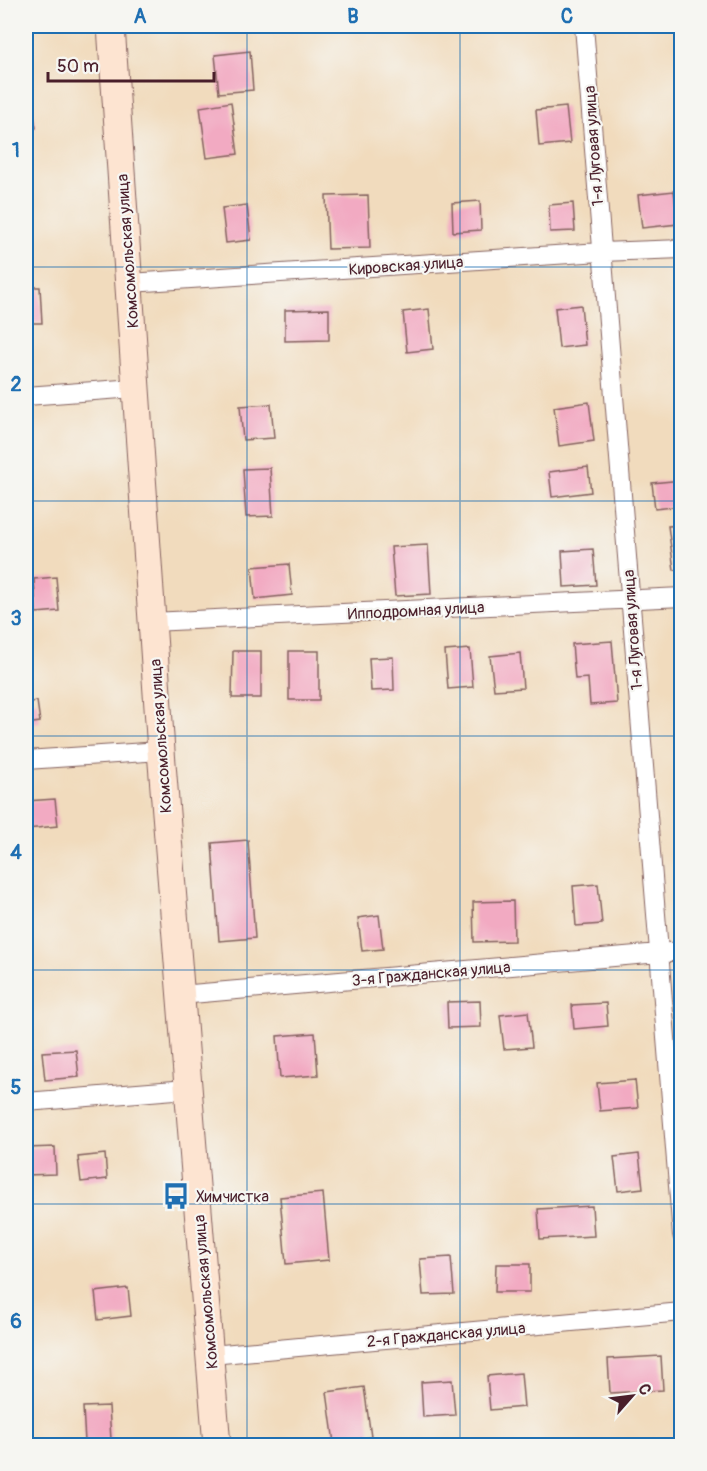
<svg xmlns="http://www.w3.org/2000/svg" width="707" height="1471" viewBox="0 0 707 1471" font-family="Pangolin,sans-serif">
	<style>
		.building { fill: #f2aac2 }
		.lines { fill: none; stroke-linecap: round; stroke-linejoin: round }
		.street-casing { stroke: #84615e; stroke-width: 20 }
		.secondary-casing { stroke: #84615e; stroke-width: 29 }
		.street { stroke: #fff; stroke-width: 18 }
		.secondary { stroke: #fde4d1; stroke-width: 27 }
		.grid { fill: none; stroke: #1f6fb2; stroke-width: 1.5; stroke-opacity: 0.55 }
		.labels { text-anchor: middle; stroke-width: 4.5; stroke-linejoin: round; paint-order: stroke }
		.street-label { font-size: 16px; fill: #4a1f2b; stroke: #f6f6f2 }
		.poi-label { font-size: 16px; fill: #4a1f2b; stroke: #f6f6f2; text-anchor: start }
		.neatline { fill: none; stroke: #1f6fb2; stroke-width: 2 }
		.grid-label { font-size: 20px; text-anchor: middle; font-weight: bold; fill: #1f6fb2 }
	</style>
	<rect width="100%" height="100%" fill="#f6f6f2"/>
	<filter id="ink" filterUnits="userSpaceOnUse"><feTurbulence type="fractalNoise" baseFrequency=".0167" numOctaves="2"/><feDisplacementMap in="SourceGraphic" scale="12" xChannelSelector="R" yChannelSelector="G"/><feConvolveMatrix kernelMatrix="1 2 1 2 8 2 1 2 1" color-interpolation-filters="sRGB"/></filter>
	<filter id="wash" filterUnits="userSpaceOnUse"><feTurbulence type="fractalNoise" baseFrequency=".008" numOctaves="4" result="noise"/><feDisplacementMap in="SourceGraphic" scale="24" xChannelSelector="R" yChannelSelector="G"/><feGaussianBlur stdDeviation="1.35" result="paint"/><feColorMatrix in="noise" values="0 0 0 0 0 0 0 0 0 0 0 0 0 0 0 0 0 1.4 0 .05"/><feComposite in="paint" operator="in"/></filter>
	<g filter="url(#wash)">
		<rect width="100%" height="100%" fill="#f1dbbd"/>
		<g id="blocks">
			<path class="building" d="M250,51L253,90L219,93L215,55Z
				M31,99L36,128L26,130V100Z
				M231,102L238,154L207,158L200,107Z
				M566,107L570,143L539,146L536,110Z
				M674,191L678,224L642,228L638,195Z
				M368,195L370,248L328,249L326,196Z
				M480,201L481,230L453,232L452,203Z
				M573,203L575,231L550,232L549,205Z
				M247,205L251,240L226,243L222,208Z
				M26,287H40L42,323H26Z
				M581,305L585,345L559,348L555,308Z
				M329,309V340L285,341V310Z
				M429,309L433,349L407,352L403,312Z
				M589,402L594,441L559,446L554,407Z
				M271,404L274,438L243,440L240,406Z
				M588,467L591,492L552,497L549,472Z
				M270,468L273,516L246,517L243,469Z
				M682,480V506L655,509L652,483Z
				M682,525V569L674,570L668,526Z
				M428,545L431,594L395,596L391,547Z
				M593,549L596,585L564,587L562,551Z
				M289,564L292,595L255,599L252,567Z
				M56,577L59,611L36,613L34,579Z
				M612,641L617,703L590,705L588,678L575,679L572,644Z
				M470,649L473,687L448,689L445,651Z
				M233,651H261V698H232Z
				M289,651H319V700H289Z
				M520,653L523,688L494,690L490,656Z
				M393,657L394,690L371,691L369,658Z
				M37,701L40,722L26,724V703Z
				M55,799L58,826L26,829V801Z
				M248,840L255,938L219,941L212,843Z
				M598,884L602,924L576,926L573,886Z
				M513,901L514,941L474,942L473,902Z
				M379,915L383,949L362,951L358,918Z
				M480,1001L481,1027L448,1028L447,1002Z
				M606,1003L608,1026L574,1029L572,1005Z
				M528,1012L532,1047L504,1049L500,1015Z
				M315,1033L318,1075L280,1078L277,1036Z
				M76,1050L79,1077L45,1080L42,1052Z
				M635,1080L638,1108L600,1111L597,1083Z
				M55,1147L56,1174L26,1175V1148Z
				M105,1154L107,1179L81,1182L78,1157Z
				M639,1154L643,1188L618,1191L614,1157Z
				M323,1193L329,1260L286,1264L280,1197Z
				M592,1206L594,1236L540,1239L538,1209Z
				M451,1257L454,1294L423,1295L420,1259Z
				M496,1264H530V1292H495Z
				M128,1288L131,1316L98,1320L95,1292Z
				M661,1356L663,1390L610,1393L608,1359Z
				M521,1373L524,1407L490,1410L487,1376Z
				M452,1380L455,1415L423,1417L421,1382Z
				M364,1387L371,1437L334,1443L327,1392Z
				M109,1406L111,1440L85,1442L83,1407Z"/>
		</g>
	</g>
	<g filter="url(#ink)">
		<use href="#blocks" fill-opacity="0" stroke="#84615e" stroke-width="1.5"/>
		<g class="lines">
			<defs>
				<path id="street" d="M584,26L682,1235
					M130,283L601,252L682,249
					M26,396L135,388
					M151,622L682,597
					M26,760L161,751
					M180,995L682,951
					M26,1102L187,1089
					M211,1355L682,1312"/>
				<path id="secondary" d="M111,26L161,751L217,1446"/>
			</defs>
			<use href="#street" class="street-casing"/>
			<use href="#secondary" class="secondary-casing"/>
			<use href="#street" class="street"/>
			<use href="#secondary" class="secondary"/>
		</g>
	</g>
	<path class="grid" d="M247,26V1446M460,26V1446M26,267H682M26,501H682M26,736H682M26,970H682M26,1204H682"/>
	<defs>
		<symbol id="bus-bare" viewBox="-9 -9 18 18"><path d="M-5-6H5V4H4V6H2V4H-2V6H-4V4H-5ZM-3.5-4V0h7V-4ZM-3.5 1.2v1.5H-2V1.2ZM2 1.2v1.5H3.5V1.2Z" fill="#1f6fb2" stroke="#f6f6f2" stroke-width="2.5" paint-order="stroke"/></symbol>
	</defs>
	<g fill-rule="evenodd">
		<use href="#bus-bare" x="157" y="1177" width="38" height="38"/>
	</g>
	<g class="labels">
		<g class="street-label">
			<text transform="translate(593 146) rotate(-94)" y="6">1-я Луговая улица</text>
			<text transform="translate(127 251) rotate(-94)" y="6">Комсомольская улица</text>
			<text transform="translate(406 265) rotate(-4)" y="6">Кировская улица</text>
			<text transform="translate(416 610) rotate(-3)" y="6">Ипподромная улица</text>
			<text transform="translate(632 630) rotate(-94)" y="6">1-я Луговая улица</text>
			<text transform="translate(160 736) rotate(-94)" y="6">Комсомольская улица</text>
			<text transform="translate(431 973) rotate(-5)" y="6">3-я Гражданская улица</text>
			<text transform="translate(205 1292) rotate(-95)" y="6">Комсомольская улица</text>
			<text transform="translate(446 1334) rotate(-5)" y="6">2-я Гражданская улица</text>
		</g>
		<g class="poi-label">
			<text x="196" y="1202">Химчистка</text>
		</g>
	</g>
	<rect width="707" height="1471" fill="none" stroke="#f6f6f2" stroke-width="66"/>
	<g transform="translate(632 1396) rotate(62)" stroke="#f6f6f2" stroke-width="4.5" paint-order="stroke">
	<path d="M0-4.5L10 22L0 15L-10 22Z" fill="#4a1f2b"/>
	<text y="-9" font-size="16" font-weight="bold" text-anchor="middle" fill="#4a1f2b">С</text>
	</g>
	<path d="M48 72v9h166v-9" fill="none" stroke="#4a1f2b" stroke-width="3"/>
	<text x="57" y="72" font-size="18" fill="#4a1f2b" stroke="#f6f6f2" stroke-width="4.5" paint-order="stroke">50 m</text>
	<rect x="33" y="33" width="641" height="1405" class="neatline"/>
	<g class="grid-label">
		<text x="140" y="23">A</text>
		<text x="353" y="23">B</text>
		<text x="567" y="23">C</text>
		<text x="16" y="157">1</text>
		<text x="16" y="391">2</text>
		<text x="16" y="625">3</text>
		<text x="16" y="859">4</text>
		<text x="16" y="1094">5</text>
		<text x="16" y="1328">6</text>
	</g>
</svg>
